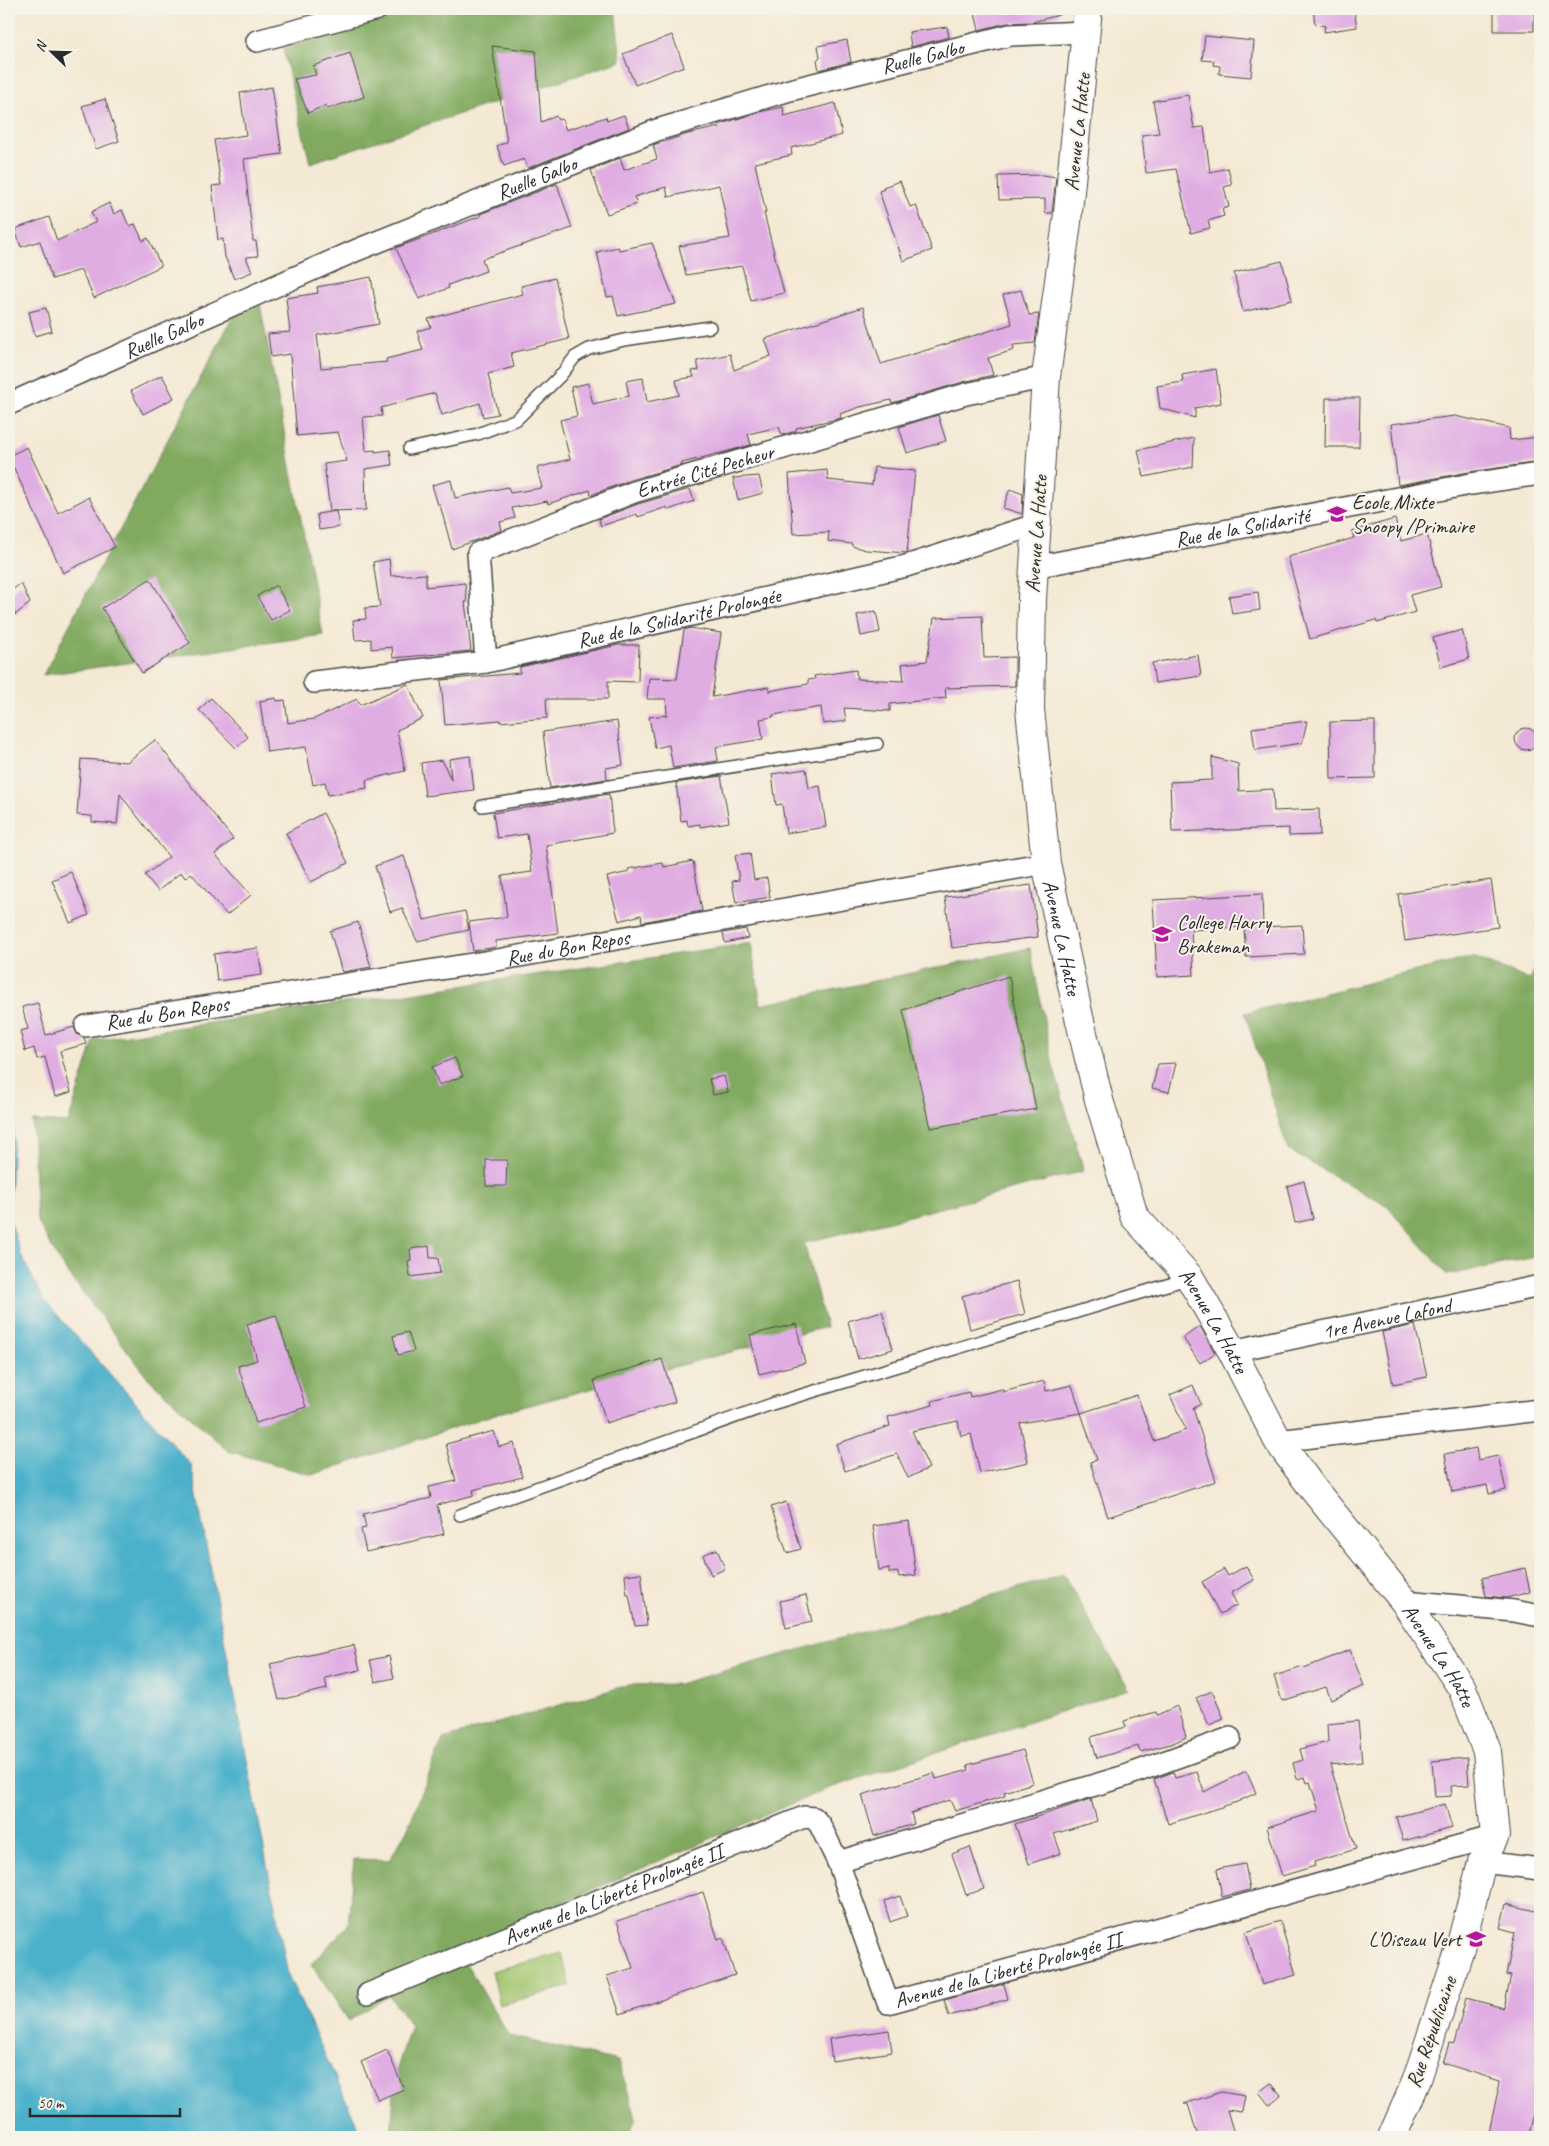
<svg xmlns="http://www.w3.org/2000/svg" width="1549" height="2146" viewBox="0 0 1549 2146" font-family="Caveat,sans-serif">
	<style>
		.green { fill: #a2c56e; stroke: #66784c }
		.forest { fill: #81aa61; stroke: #566a46 }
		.water { fill: #4cb1cb; stroke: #3c6e7b }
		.building { fill: #e0ade3 }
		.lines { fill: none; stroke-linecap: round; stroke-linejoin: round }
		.service-casing { stroke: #494844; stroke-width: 14 }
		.minor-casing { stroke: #494844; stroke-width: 24 }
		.tertiary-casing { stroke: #494844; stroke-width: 30 }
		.service { stroke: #fff; stroke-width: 11 }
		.minor { stroke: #fff; stroke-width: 21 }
		.tertiary { stroke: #fff; stroke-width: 28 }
		.labels { text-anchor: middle; stroke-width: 4; stroke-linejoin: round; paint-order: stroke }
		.street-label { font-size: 21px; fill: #2b2b2b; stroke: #f7f3e8 }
		.poi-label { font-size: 21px; fill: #2b2b2b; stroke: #f7f3e8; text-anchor: start }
	</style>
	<rect width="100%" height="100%" fill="#f7f3e8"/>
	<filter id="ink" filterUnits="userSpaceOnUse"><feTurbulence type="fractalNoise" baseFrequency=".02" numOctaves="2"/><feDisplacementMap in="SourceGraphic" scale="10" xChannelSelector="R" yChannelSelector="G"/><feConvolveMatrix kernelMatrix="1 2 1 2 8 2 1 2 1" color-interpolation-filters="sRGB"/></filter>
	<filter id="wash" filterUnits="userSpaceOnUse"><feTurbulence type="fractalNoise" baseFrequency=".0096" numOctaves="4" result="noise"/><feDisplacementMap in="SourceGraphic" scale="20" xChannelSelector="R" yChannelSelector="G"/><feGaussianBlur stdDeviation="1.12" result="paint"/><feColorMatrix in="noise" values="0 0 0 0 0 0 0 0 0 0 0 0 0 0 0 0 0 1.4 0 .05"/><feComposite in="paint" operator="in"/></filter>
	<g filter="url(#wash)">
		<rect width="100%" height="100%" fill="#f4e9d4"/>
		<path class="green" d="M562,1953L570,1986L500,2005L492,1971Z"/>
		<path class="forest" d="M390,9H615L621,61L310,163L283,49Z
			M259,299L323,635L43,675L235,313Z
			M751,943L761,1005L1030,948L1053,1066L1084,1171L804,1243L826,1327L495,1414L312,1475L228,1451L149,1379L61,1264L37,1221L32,1121L68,1123L94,1040Z
			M1540,955V1256L1448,1275L1387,1206L1288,1150L1245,1013L1473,957L1530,980Z
			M1064,1575L1129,1689L824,1790L457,1948L509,2036L618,2061L636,2117L628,2137H391L395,2075L411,2025L389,1995L349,2021L311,1964L348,1925L354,1859L389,1860L407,1830L443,1739L628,1685L678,1684Z"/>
		<path class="water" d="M9,1033L14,1121L9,1216L21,1255L44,1300L191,1465L288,1975L363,2137H9Z"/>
		<g id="blocks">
			<path class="building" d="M974,9H1059V15L1032,22L1007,23L979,30Z
				M1313,9H1354L1357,27L1324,32L1325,26L1315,24Z
				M1494,9H1534V31H1494Z
				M947,27L949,37L911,47L909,32Z
				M672,35L684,66L635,85L623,54Z
				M1205,36L1254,41L1251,77L1219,74L1220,66L1213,65L1214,61L1202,60Z
				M847,40L851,62L819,70L817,60L820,57L818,46Z
				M492,46L536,51L541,122L556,116L558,120L562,119L566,130L606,117L607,121L624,115L629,128L528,168L524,159L504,166L497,146L507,142Z
				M350,53L364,97L327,109L326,105L308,113L294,79L316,75L313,66Z
				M272,87L282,154L244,159L253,241H256L258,256L246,257L252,272L234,279L225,257L223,239L218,240L212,186L221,185L214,140L246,135L240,93Z
				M1188,95L1194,128L1204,127L1210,172L1228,168L1232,185L1224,187L1229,207L1222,209L1224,216L1208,221L1210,228L1191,233L1176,169L1146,173L1142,135L1159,133L1153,101Z
				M105,99L119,141L96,149L82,106Z
				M835,103L842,135L791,148L792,155L755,163L766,213H764L784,293L751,301L742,266L686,275L679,246L730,238L719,185L668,197L666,187L634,197L637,204L607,214L591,170L620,158L624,170L657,159L653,145L688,134L719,127L718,125L759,112L783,107L784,116Z
				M1043,175L1056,177L1052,213H1045V199L999,200L998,176Z
				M900,181L910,207L916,205L932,250L903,261L879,191L884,189L883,187Z
				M557,184L572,228L482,259L486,271L448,285L449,288L419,299L396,248L481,216L480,214Z
				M109,203L114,214L122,210L129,226L135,224L143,241L148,238L161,266L94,298L81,270L52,279L40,241L21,247L15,229L49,217L57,241L96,222L91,212Z
				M652,243L676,304L618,316L613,296L607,297L597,252L618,247L619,250Z
				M1282,261L1292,300L1243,312L1234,273Z
				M371,277L379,324L317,335L321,368L387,362L386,359L423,350L417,331L431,327L428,319L523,294L521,286L555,278L569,339L511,353L514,367L488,374L498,414L483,417L480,403L442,415L435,393L381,408L382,416L363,417L366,451L375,450V452L390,450L392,465L365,469L366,510L330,511L324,464L347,461L338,432L297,436L290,354L271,357L268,334L290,332L286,298L318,293L317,287Z
				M1021,290L1029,315L1039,314L1035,343L1013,345L1014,350L988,358L993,375L963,382L892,403L891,400L860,407L840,414L841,418L796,428V431L782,435L779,427L748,434L751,445L682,463V465L630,480L591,495L590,490L548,504L547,501L512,508L515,518L500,522L502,530L452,549L440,505H438L432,485L451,480L455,498L508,487L510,493L542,488L537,468L570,459L560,420L577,416L571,387L588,383L593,404L629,396L626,381L643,378L647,402L679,395L676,380L694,377L692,371L699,370L697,361L730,354L734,370L771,356L765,339L863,307L881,364L1012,324L1003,295Z
				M46,308L52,331L35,336L29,312Z
				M1216,369L1221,403L1195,408V418L1160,408L1157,386L1183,382L1182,375Z
				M162,375L174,398L143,414L131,391Z
				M1326,398H1360L1359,447H1325Z
				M938,415L946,441L907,453L899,427Z
				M1455,416L1509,428L1510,440L1540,437V462L1469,472L1398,485L1391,424Z
				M1194,438L1193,467L1144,477L1138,450Z
				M27,447L58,513L89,497L115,547L63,573L9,458V456Z
				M874,467L915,471L907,553L866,550L852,546V544L828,541L829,532L793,534L789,474L827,470L828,480L872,485Z
				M759,476L763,493L738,500L733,478Z
				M690,489L694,501L668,510L667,507L638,517L637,514L601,526L599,519L638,504Z
				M1010,489L1023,494L1022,514L1003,508Z
				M336,511L339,527L319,530L317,514Z
				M1395,519L1401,541L1427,534L1441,587L1410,595L1415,612L1377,623L1376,620L1310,639L1288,557L1354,538L1352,531Z
				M389,559L391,576L426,574V587L465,583L467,602H465L471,651L393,658L392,647L371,649V639L355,640L353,620L366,619L365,608L380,607L373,562Z
				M150,579L190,643L142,673L102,608Z
				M21,583L30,603L15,615L9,593Z
				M276,585L290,610L271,620L257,596Z
				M1258,592L1260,610L1232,614L1229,596Z
				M876,611L880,632L861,636L857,615Z
				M982,616L984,658L1015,657V686L945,688L946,698L890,704V711L844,708L846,721L823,724L821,707L773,715V717L760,719L763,739L716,747L718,761L673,768L669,745L655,748L649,717L667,715L666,699H647L649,678L677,679L684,630L690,628L721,633L712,697L768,687L769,691L808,684V680L815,679L814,676L856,670L857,679L904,681L902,664L927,661L934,618Z
				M1462,630L1469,659L1441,667L1433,638Z
				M618,645H639L638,682L608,681V699H546L547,718L500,722V720L445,725L441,680L520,673V667Z
				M1198,655L1201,676L1155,683L1152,663Z
				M408,684L423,718L397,730L405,771L366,780L367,788L328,795L325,782L313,785L306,747L267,752L260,701L276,698L277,701L285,700L288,723L314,719L357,699L360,705Z
				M211,698L248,737L236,748L199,710Z
				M617,721L623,765L606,768L607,779L550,788L543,732Z
				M1307,721L1302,743L1255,750L1252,728Z
				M1375,721V778L1331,779L1330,722Z
				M1515 739a11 11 0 1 1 22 0a11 11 0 1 1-22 0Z
				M155,740L233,839L215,854L251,895L227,915L191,873L185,878L181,872L158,891L145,875L169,857L120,794L117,824L92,822V816L77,815L81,759L127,762Z
				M470,756L474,790L425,796L421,763L442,760L451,780L449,759Z
				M1212,757L1238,764L1239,791L1273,789L1274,811L1319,809L1320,835L1289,836V828L1172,832L1170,782L1212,780Z
				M806,769L809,788L820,786L826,827L786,833L782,804L776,805L772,774Z
				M721,776L729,822L700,827V824L688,826L687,820L681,821L676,783Z
				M609,794L613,833L546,845L558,933L496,941V947L473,951L469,922L507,917L502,876L532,872L527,834L497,838L493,813Z
				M323,813L348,863L311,882L286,833Z
				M750,853L754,880L767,878L770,897L736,903L732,881L739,880L735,855Z
				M404,856L424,920L465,911L469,930L417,941L402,908L390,912L375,866Z
				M693,861L702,911L642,922L641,915L619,921L607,877L629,872L628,869L663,863L664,867Z
				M71,872L89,915L70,923L52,880Z
				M1491,880L1498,927L1405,941L1398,894Z
				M1031,885L1038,937L952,948L945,897Z
				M1262,894L1263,927L1302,925L1304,954L1246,957L1244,927L1191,930L1194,975L1157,977L1153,900Z
				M358,922L371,967L342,972L330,931Z
				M746,929L748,938L725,943L723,933Z
				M258,948L262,975L217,981L214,954Z
				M1009,976L1036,1109L930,1128L903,1010Z
				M38,1003L46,1035L74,1027L77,1034L84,1038L86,1044L60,1051L71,1092L55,1097L45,1057L37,1059L34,1048L25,1051L20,1031L28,1029L22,1007Z
				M455,1058L463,1076L439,1085L432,1067Z
				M1176,1063L1169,1092L1152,1088L1158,1064Z
				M724,1076L728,1092L713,1095L709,1079Z
				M486,1160H507L506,1186H486Z
				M1304,1181L1313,1219L1295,1223L1287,1186Z
				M429,1246L430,1258H438L440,1273L410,1277L408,1261L411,1260L410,1249Z
				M1017,1281L1025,1314L970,1329L962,1296Z
				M882,1311L893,1349L858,1359L848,1321Z
				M276,1315L306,1407L256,1423L238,1366L257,1360L247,1324Z
				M796,1324L805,1363L759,1374L750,1335Z
				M1415,1325L1427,1377L1393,1384L1382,1332Z
				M1200,1326L1215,1353L1200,1363L1183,1338Z
				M408,1332L414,1351L398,1355L393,1336Z
				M662,1359L675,1402L606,1423L594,1380Z
				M1044,1381L1046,1391L1072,1385L1081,1413L1137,1395L1154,1441L1186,1430L1170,1395L1193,1385L1201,1404L1193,1408L1216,1481L1108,1517L1090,1462L1097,1460L1081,1413L1020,1423L1028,1462L980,1473L971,1434L961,1436L958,1421L912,1431L929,1468L908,1478L897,1454L845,1471L836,1444L890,1426L888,1417L933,1405L932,1401L969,1392L970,1397L1002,1389L1003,1392Z
				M494,1431L499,1447L514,1443L522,1477L473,1490L474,1495L437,1505L444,1534L366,1552L361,1529L366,1528L363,1514L431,1498L429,1487L456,1481L446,1444Z
				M1476,1448L1478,1460L1498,1456L1506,1490L1489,1494L1487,1485L1452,1492L1445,1454Z
				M786,1502L801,1549L787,1553L771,1507Z
				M909,1521L916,1575L899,1577L898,1572L889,1573V1568L879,1570L873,1526Z
				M717,1549L725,1569L711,1575L703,1555Z
				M1246,1566L1254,1580L1231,1593L1237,1605L1220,1614L1202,1582L1224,1569L1228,1576Z
				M1525,1568L1530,1592L1506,1598L1486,1596L1482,1578Z
				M641,1573L647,1625L635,1626L629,1595H627L625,1575Z
				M806,1595L812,1622L786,1628L780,1601Z
				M354,1645L360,1670L325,1678L327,1689L279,1700L270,1664Z
				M1350,1650L1364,1686L1331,1700L1326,1687L1282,1701L1274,1676L1303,1667L1304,1668Z
				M389,1656L394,1678L375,1682L370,1660Z
				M1212,1691L1224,1719L1209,1725L1196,1698Z
				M1177,1706L1186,1737L1171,1744L1140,1752L1138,1746L1097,1758L1091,1737L1126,1727L1124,1721L1156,1712L1157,1715Z
				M1358,1721L1362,1762L1330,1765L1356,1849L1314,1862L1315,1866L1282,1876L1267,1827L1319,1811L1310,1782L1307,1783L1305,1777L1297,1779L1293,1763L1303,1760L1300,1749L1328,1742L1327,1724Z
				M1023,1750L1033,1783L1004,1792L1005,1796L955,1811L950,1800L911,1813L914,1824L874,1836L862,1795L934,1773L936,1779L969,1770L967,1765Z
				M1467,1758L1469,1785L1450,1786L1451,1796L1435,1797L1432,1761Z
				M1246,1771L1256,1793L1237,1802L1168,1824L1154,1779L1173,1772L1175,1778L1197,1772L1204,1792Z
				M1091,1799L1097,1821L1054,1834L1061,1853L1029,1864L1015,1824Z
				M1445,1804L1452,1828L1403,1841L1396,1817Z
				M970,1847L984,1889L966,1895L952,1854Z
				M1245,1864L1250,1890L1222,1897L1217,1869Z
				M703,1892L718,1940L723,1938L735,1975L620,2014L607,1976L633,1968L617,1921Z
				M900,1896L907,1916L890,1922L884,1901Z
				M1506,1904L1540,1912V2112L1535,2111L1528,2137H1488L1500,2081L1443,2063L1449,2043L1454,2044L1466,1998L1504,2008L1511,1976L1506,1975L1515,1932L1500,1928Z
				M1280,1921L1296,1975L1262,1985L1246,1932Z
				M1004,1984L1008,1999L949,2016L944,2000Z
				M889,2030L892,2052L832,2061L829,2039Z
				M387,2050L404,2089L378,2100L361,2062Z
				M1271,2083L1281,2095L1269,2105L1259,2092Z
				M1221,2092L1245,2096L1242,2112L1227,2110L1235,2137H1198L1188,2104H1184Z"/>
		</g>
	</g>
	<g filter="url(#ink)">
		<use href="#blocks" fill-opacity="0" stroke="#494844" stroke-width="1"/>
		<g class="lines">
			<defs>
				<path id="service" d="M409,449L478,434L517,419L561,375L575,357L589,349L624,340L710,327
					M482,806L877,744
					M460,1515L772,1404L1190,1278"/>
				<g id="minor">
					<path d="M257,41L377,9"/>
					<path id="s1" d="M9,404L357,250L657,130L790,90L1010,35L1087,32"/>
					<path id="s2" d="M1034,567L1471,484L1540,474"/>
					<path id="s3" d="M486,662L478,553L634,492L966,394L1046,377"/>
					<path id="s4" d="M314,682L486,662L906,566L1038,524"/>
					<path id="s5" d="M86,1026L503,959L1046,863"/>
					<path id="s6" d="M1232,1351L1540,1286"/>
					<path d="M1278,1441L1540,1410"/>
					<path d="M1404,1601L1514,1611L1540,1616"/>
					<path d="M838,1862L1125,1776L1230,1738"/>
					<path d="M1482,1862L1540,1869"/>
					<path id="s7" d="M368,1994L804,1817L814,1818L820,1825L838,1862L888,2003L1495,1836"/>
				</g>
				<g id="tertiary">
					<path id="s8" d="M1088,9L1067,222L1046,377L1032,599L1030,709L1046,863L1079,1017L1099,1100L1134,1216L1190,1278L1232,1351L1278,1441L1314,1490L1404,1601L1462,1688L1487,1751L1495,1836L1482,1862L1459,1952L1416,2082L1392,2137"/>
				</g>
			</defs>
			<use href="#service" class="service-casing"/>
			<use href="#minor" class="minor-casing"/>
			<use href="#tertiary" class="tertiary-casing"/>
			<use href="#service" class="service"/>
			<use href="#minor" class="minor"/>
			<use href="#tertiary" class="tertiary"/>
		</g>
	</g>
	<defs>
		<symbol id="school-bare" viewBox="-9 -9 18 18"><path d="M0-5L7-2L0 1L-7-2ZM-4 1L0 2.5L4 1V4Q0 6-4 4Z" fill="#b5179e" stroke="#f7f3e8" stroke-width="2.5" paint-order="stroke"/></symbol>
	</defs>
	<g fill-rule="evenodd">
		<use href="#school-bare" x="1323" y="500" width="28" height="28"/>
		<use href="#school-bare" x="1148" y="920" width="28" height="28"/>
		<use href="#school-bare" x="1462" y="1925" width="28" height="28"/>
	</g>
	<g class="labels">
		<g class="street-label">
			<text dy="7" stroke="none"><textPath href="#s1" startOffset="979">Ruelle Galbo</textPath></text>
			<text transform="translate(1077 132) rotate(-84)" y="7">Avenue La Hatte</text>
			<text dy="7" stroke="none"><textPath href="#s1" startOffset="574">Ruelle Galbo</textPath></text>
			<text dy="7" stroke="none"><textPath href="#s1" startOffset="169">Ruelle Galbo</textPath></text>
			<text dy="7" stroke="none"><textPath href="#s3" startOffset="351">Entrée Cité Pecheur</textPath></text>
			<text dy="7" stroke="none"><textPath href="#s2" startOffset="212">Rue de la Solidarité</textPath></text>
			<text transform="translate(1036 534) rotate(-86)" y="7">Avenue La Hatte</text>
			<text dy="7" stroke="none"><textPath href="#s4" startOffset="371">Rue de la Solidarité Prolongée</textPath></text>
			<text dy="7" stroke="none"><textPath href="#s8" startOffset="934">Avenue La Hatte</textPath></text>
			<text dy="7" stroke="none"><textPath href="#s5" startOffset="488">Rue du Bon Repos</textPath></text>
			<text dy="7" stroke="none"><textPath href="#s5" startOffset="82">Rue du Bon Repos</textPath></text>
			<text dy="7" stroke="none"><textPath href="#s6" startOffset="158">1re Avenue Lafond</textPath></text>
			<text dy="7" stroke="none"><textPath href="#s8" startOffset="1354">Avenue La Hatte</textPath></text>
			<text dy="7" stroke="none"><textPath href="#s8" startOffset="1759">Avenue La Hatte</textPath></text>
			<text dy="7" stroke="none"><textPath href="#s7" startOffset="265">Avenue de la Liberté Prolongée II</textPath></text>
			<text dy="7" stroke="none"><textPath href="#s7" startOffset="805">Avenue de la Liberté Prolongée II</textPath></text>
			<text transform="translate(1431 2032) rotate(-71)" y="7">Rue Républicaine</text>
		</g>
		<g class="poi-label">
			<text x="1352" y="509">Ecole Mixte<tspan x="1352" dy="24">Snoopy /Primaire</tspan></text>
			<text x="1177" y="929">College Harry<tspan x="1177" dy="24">Brakeman</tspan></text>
			<text x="1461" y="1946" text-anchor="end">L'Oiseau Vert</text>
		</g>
	</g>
	<rect width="1549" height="2146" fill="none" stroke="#f7f3e8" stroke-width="30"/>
	<g transform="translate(52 52) rotate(293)" stroke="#f7f3e8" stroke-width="4" paint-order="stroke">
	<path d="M0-4L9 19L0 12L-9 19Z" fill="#2b2b2b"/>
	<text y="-8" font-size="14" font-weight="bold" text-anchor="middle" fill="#2b2b2b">N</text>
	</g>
	<path d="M30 2108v8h150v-8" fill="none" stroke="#2b2b2b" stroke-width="2.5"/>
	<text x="38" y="2108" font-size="15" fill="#2b2b2b" stroke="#f7f3e8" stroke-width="4" paint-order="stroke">50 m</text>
</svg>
